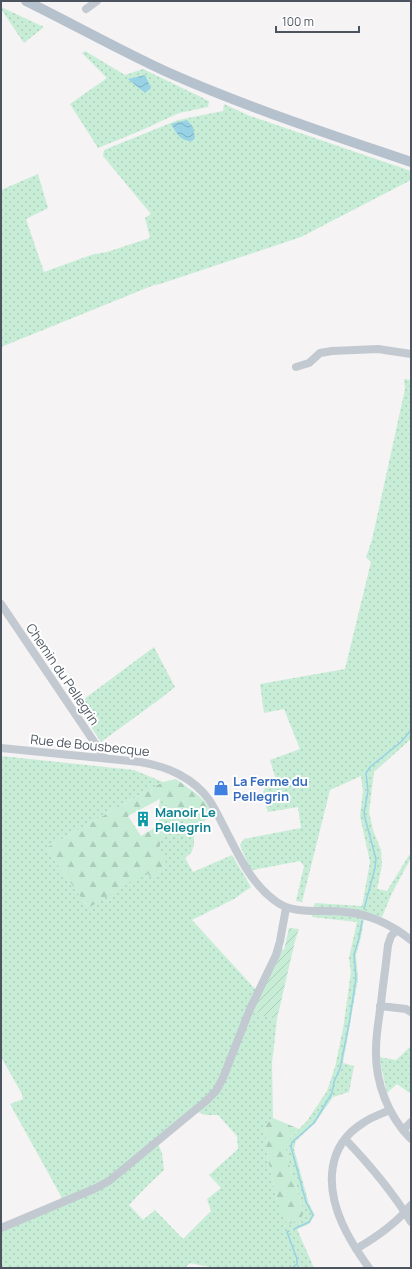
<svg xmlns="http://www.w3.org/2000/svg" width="412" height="1269" viewBox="0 0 412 1269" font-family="Manrope,sans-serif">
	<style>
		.grass { fill: url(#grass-dots); fill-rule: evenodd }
		.forest { fill: url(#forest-firs) }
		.garden { fill: url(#garden-furrows) }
		.water { fill: url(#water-waves) }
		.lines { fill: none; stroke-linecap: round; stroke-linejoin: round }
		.stream { stroke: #98d2e5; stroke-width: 1.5 }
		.minor { stroke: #c2c9d0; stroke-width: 8 }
		.major { stroke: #b6c1ce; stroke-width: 10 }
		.labels { text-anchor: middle; stroke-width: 4; stroke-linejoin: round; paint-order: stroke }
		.street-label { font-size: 13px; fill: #4c555f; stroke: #fff }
		.shop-label { font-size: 13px; font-weight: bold; fill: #366cbe; stroke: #fff; text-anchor: start }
		.culture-label { font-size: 13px; font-weight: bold; fill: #0d838f; stroke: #fff; text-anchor: start }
	</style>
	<defs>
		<pattern id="grass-dots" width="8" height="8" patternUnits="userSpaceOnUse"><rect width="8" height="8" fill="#c7edd7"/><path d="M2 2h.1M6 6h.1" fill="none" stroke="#adcdbb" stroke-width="1.8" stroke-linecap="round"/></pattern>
		<pattern id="forest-firs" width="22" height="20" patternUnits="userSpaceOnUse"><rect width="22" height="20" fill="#c7edd7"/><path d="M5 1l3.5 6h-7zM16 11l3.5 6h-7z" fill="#adcdbb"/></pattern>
		<pattern id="garden-furrows" width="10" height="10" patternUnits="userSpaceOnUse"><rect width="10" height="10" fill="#c7edd7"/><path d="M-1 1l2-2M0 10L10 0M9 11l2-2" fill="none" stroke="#adcdbb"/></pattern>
		<pattern id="water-waves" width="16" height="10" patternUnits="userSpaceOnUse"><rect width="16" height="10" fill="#98d2e5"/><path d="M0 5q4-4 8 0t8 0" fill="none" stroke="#7eadbd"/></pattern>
	</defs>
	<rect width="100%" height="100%" fill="#f5f3f3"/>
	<path class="grass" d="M1,7L44,27L24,43L1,9Z
		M85,51L125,75L143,69L209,101L208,107L179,113L140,131L98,148L70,104L107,78L82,53Z
		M224,104L250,116L411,171V180L301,237L160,284L154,285L1,347V190L38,174L48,208L26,219L44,272L91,255L107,252L150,238L145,218L151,214L103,156L104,150L178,120L223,111Z
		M404,379L411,380V739L374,772L369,812L373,830L381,850L382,865L377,889L387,891L411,852V858L392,893L382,917L365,913L361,937L356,955L358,979L343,1063L354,1066L349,1092L333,1097L315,1123L296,1141L294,1149L309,1204L315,1215L309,1224L297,1229L314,1268H214L190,1263L185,1268H1V1225L62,1198L10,1104L23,1099L22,1094L1,1057V756L134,770L163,782L46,848L85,903L90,907L159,849L164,829C157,818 158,812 160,799L181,816L194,836V846L191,853L185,858L193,872L232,855L251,887L234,899L192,920L256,990L268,1018L277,1019L272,1063L273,1118L265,1125L268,1159L277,1200L304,1213L286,1154V1143L289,1139L307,1121L327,1091L335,1067L343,1029L351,972L349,958L357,922L312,917L315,903L362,906L370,862L360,816L363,791L361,776L330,790L302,902L296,901L304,866L300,861L253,870L250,869L240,845L244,839L301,828L298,807L268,812L262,795L267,782L276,780L270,760L300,749L284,709L264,713L260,684L345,669L371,562L366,557L372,540L405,389ZM197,1112L206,1115H218L237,1136L238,1149L209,1175L221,1188L207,1199L211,1211L183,1239L155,1210L143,1220L129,1205L146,1187L164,1170L162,1153L158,1144Z
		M154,647L175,687L160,699L101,742L76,705Z
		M411,1046V1094L397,1084L387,1093L379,1057L396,1060Z"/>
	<path class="forest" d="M176,779L198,795L211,808V813L195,832L194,836L181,816L160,799L128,816L141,836L161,824L164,829L159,849L168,867L151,877L146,872L90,907L85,903L46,848L163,782Z
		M273,1118L299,1129C291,1137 285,1141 286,1154L304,1213L300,1219L287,1225L277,1200L268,1159L265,1125Z"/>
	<path class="garden" d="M289,928L299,929L295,941L277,1019L268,1018L253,1010L281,948L284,950Z"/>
	<path class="water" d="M145,75L151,88L145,93L128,79Z
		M187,120L193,127L195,138L192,141C180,141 177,134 171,124Z"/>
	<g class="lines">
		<path class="stream" d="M364,909L375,868L376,859L365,818L364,813L368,791L366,773L370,767L401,742L411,730
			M294,1229L309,1222L313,1215L306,1202L291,1147L292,1142L314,1123L332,1093L334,1082L340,1068L349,1024L356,978L354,955L359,938L362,921
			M289,1231L287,1232L297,1259V1264L292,1268"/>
		<path class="minor" d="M86,9L97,1
			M296,367L309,363L320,353L332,351L378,349L411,354
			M1,604L105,758
			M1,748L140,762C167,766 194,778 210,801C215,809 219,817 223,825C237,852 249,881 274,900C293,916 322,909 345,912C369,914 392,925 411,940
			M397,930L391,936L388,945C386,965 383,984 381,1003C379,1019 376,1034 376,1049C375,1082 388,1116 411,1139
			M380,1006L406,1009L411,1012
			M403,1130L411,1122
			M345,1139C370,1165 392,1191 411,1222
			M1,1228L94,1189L109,1181L206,1101L216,1091L223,1078L250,1009L276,955L280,941L286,908
			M356,1249C377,1237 396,1224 411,1205
			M369,1268C359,1254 349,1239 342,1223C326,1187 326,1146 363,1123C371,1117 381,1114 390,1110"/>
		<path class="major" d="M26,1C73,24 119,50 167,72C246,107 329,134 411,162"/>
	</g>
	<defs>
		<symbol id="shop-bare" viewBox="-9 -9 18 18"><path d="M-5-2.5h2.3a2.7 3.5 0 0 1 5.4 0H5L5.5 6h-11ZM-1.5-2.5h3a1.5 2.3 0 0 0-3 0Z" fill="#3f7fe0" stroke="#fff" stroke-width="2.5" paint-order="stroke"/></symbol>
		<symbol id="building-bare" viewBox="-9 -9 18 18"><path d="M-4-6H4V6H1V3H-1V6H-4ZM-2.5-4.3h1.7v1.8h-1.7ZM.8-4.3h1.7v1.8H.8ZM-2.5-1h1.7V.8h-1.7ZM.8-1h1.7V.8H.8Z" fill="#0f9aa8" stroke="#fff" stroke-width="2.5" paint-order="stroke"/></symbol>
	</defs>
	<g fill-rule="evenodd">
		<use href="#shop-bare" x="210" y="777" width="22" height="22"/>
		<use href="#building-bare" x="132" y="808" width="22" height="22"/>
	</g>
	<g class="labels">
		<g class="street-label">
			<text transform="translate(63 674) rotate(56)" y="5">Chemin du Pellegrin</text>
			<text transform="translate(90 745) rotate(6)" y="5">Rue de Bousbecque</text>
		</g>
		<g class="shop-label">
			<text x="233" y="786">La Ferme du<tspan x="233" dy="15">Pellegrin</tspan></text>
		</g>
		<g class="culture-label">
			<text x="155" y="817">Manoir Le<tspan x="155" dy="15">Pellegrin</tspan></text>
		</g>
	</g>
	<rect width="412" height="1269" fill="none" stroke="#4c555f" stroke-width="4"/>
	<path d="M276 26v6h83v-6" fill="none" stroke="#4c555f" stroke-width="2"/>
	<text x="282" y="26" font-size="12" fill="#4c555f" stroke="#ffffff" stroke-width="3" paint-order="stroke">100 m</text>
</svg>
